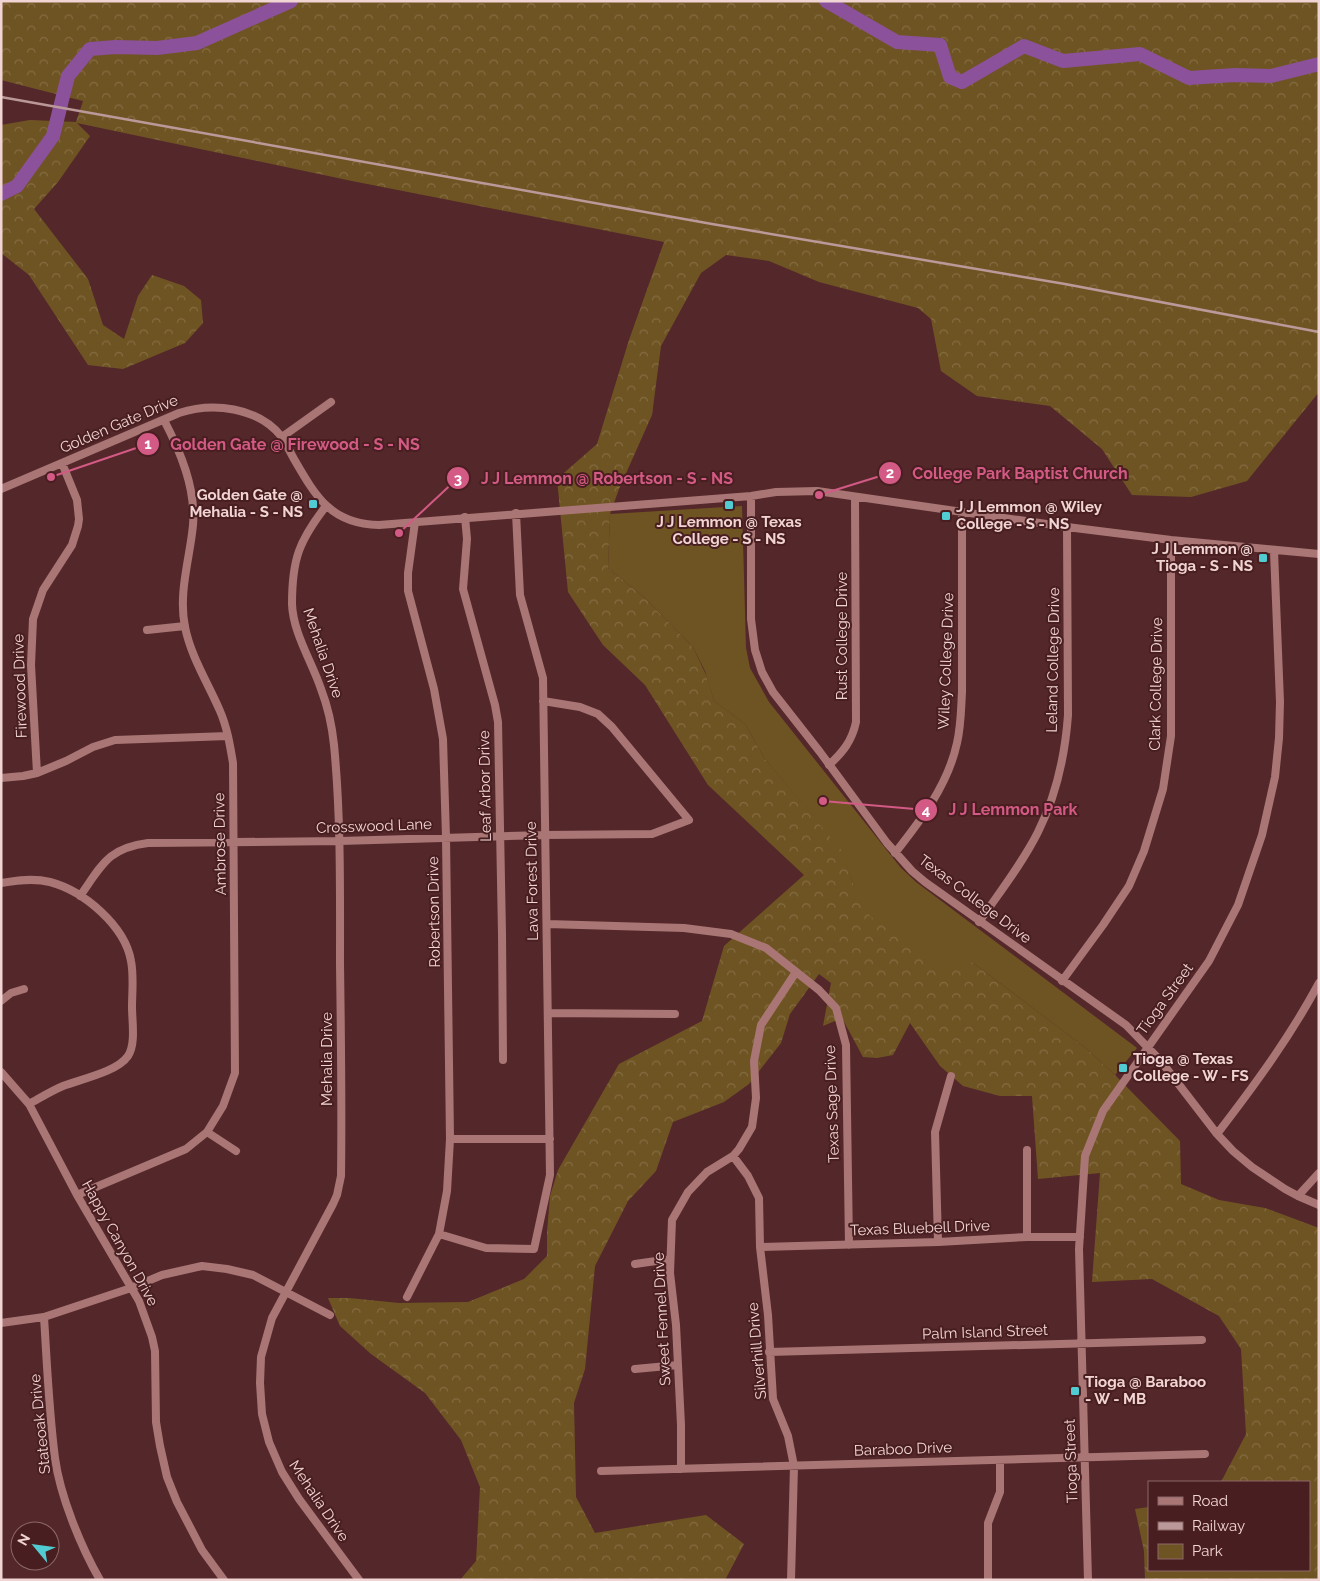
<svg xmlns="http://www.w3.org/2000/svg" width="1320" height="1581" viewBox="0 0 1320 1581" font-family="Raleway,sans-serif">
	<style>
		.forest { fill: url(#forest-crowns) }
		.park { fill: #6f5423 }
		.lines { fill: none; stroke-linecap: round; stroke-linejoin: round }
		.river { stroke: #8c519b; stroke-width: 14 }
		.minor { stroke: #a97675; stroke-width: 8 }
		.rail { stroke: #bb999a; stroke-width: 2.5 }
		.poi-dot { fill: #51ccd2; stroke: #491e20; stroke-width: 2 }
		.labels { text-anchor: middle; stroke-width: 4; stroke-linejoin: round; paint-order: stroke }
		.street-label { font-size: 15px; fill: #f1d4d4; stroke: #491e20 }
		.poi-label { font-size: 15px; font-weight: bold; fill: #f1d4d4; stroke: #491e20; text-anchor: start }
		.leader { fill: none; stroke: #d25a85; stroke-width: 2 }
		.callout-dot { fill: #d25a85; stroke: #491e20; stroke-width: 2 }
		.mark-label { font-size: 15px; text-anchor: middle; font-weight: bold; fill: #fff }
		.callout-label { font-size: 16px; text-anchor: middle; font-weight: bold; fill: #d25a85; stroke: #491e20; stroke-width: 4; stroke-linejoin: round; paint-order: stroke }
	</style>
	<defs>
		<pattern id="forest-crowns" width="20" height="18" patternUnits="userSpaceOnUse" patternTransform="scale(1.25)"><rect width="20" height="18" fill="#6f5423"/><path d="M2 6a3 3 0 1 1 6 0M12 15a3 3 0 1 1 6 0" fill="none" stroke="#846c42"/></pattern>
	</defs>
	<rect width="100%" height="100%" fill="#54282a"/>
	<path class="forest" d="M1,1H1319V392L1247,481L1191,497L1132,495L1102,449L1050,406L977,396L941,371L931,319L918,308L819,282L769,261L726,255L701,273L661,346L652,415L619,489L610,514L608,568L644,597L693,647L707,677L714,701L745,724L765,759L842,850L854,886L972,962L1087,1049L1115,1075L1180,1141L1181,1184L1219,1200L1265,1208L1319,1228V1580H1145L1144,1551L1135,1509L1149,1507V1570H1309V1482H1221L1246,1434L1241,1349L1219,1316L1152,1279L1092,1282L1100,1173L1038,1179L1032,1096H1000L963,1086L940,1066L910,1023L893,1055L877,1058L863,1057L842,1018L823,1026L831,983L819,974L790,1014L781,1043L749,1084L724,1102L673,1122L656,1171L628,1201L595,1266L585,1369L574,1403L576,1497L595,1533L706,1515L744,1544L725,1580H460L476,1561L480,1487L461,1440L425,1393L371,1354L340,1326L328,1298H349L399,1303L468,1302L524,1279L547,1256V1232L550,1196L558,1170L619,1064L702,1021L724,946L804,875L708,785L645,685L603,645L568,592L557,479L597,444L629,340L664,242L352,181L77,123L90,136L58,182L34,209L88,279L103,325L124,339L138,296L152,275L184,286L201,300L203,323L185,343L123,369L88,365L29,275L1,253V125L30,120L76,122L83,101L1,80Z"/>
	<path class="park" d="M742,506L746,648L750,668L769,702L901,868L916,882L1137,1048L1115,1075L1087,1049L972,962L946,970L870,916L854,886L841,850L765,759L745,724L714,701L705,671L693,647L644,597L608,568L610,514Z"/>
	<g class="lines">
		<path class="river" d="M826,1L897,42L940,45L950,77L962,82L1024,46L1063,61L1140,54L1189,78L1235,75L1271,76L1319,64
			M1,194L17,186L53,136L68,76L90,49L116,47L157,48L197,43L291,1"/>
		<path class="minor" d="M282,437L331,402
			M1,489L179,413C213,402 257,407 281,436C286,443 290,452 294,459C316,497 331,524 379,525L751,496L776,492L817,491L1067,527L1171,540L1319,554
			M751,496V619L755,650L762,672L773,692L820,752L887,843L912,871L925,882L1126,1025L1160,1060L1217,1134L1233,1151L1252,1167L1285,1189L1298,1196L1319,1205
			M326,506C299,541 292,559 292,604C293,633 312,662 321,689C328,707 332,726 334,745C341,817 340,891 340,964C341,1034 342,1105 341,1176L337,1195L333,1204L272,1318L261,1357L260,1383L262,1414L269,1442L282,1472L299,1499L359,1580
			M465,517L467,539L463,589L495,705L498,722L502,933L503,1060
			M147,630L185,626
			M829,765C843,752 852,741 856,722L855,497
			M37,773L31,665L33,619L43,590L72,545L78,526L79,519L77,500L62,463
			M1,778L23,776L37,773L66,761L93,747L115,740L228,736
			M895,853C921,820 948,785 957,743C961,726 961,709 962,692V512
			M1,883C18,880 34,878 50,882C84,891 125,926 131,961C134,976 132,993 132,1007C132,1021 136,1044 128,1056C117,1072 81,1079 63,1086C51,1091 40,1098 29,1104
			M80,896C102,865 108,848 148,843L340,841L545,835L652,834L689,820L612,727L598,714L580,707L543,701
			M979,922C999,893 1022,864 1038,832C1056,796 1065,756 1068,715L1067,527
			M547,924L684,928L731,934L766,948L819,990L836,1008L846,1045L849,1245
			M1062,981L1103,925L1129,886L1144,851L1163,789L1171,736V540
			M1,1001L11,993L24,989
			M548,1013L675,1014
			M1,1072L29,1104L77,1195L139,1301L152,1337L155,1351L156,1422L160,1446L167,1477L177,1502L202,1550L224,1580
			M207,1132L236,1151
			M1217,1134C1254,1086 1290,1037 1319,983
			M450,1139H550
			M733,1156L748,1176L759,1198L760,1247L768,1315L773,1399L788,1436L794,1466L791,1580
			M77,1195L186,1149L207,1132L223,1106L235,1073L233,763C230,745 227,727 220,711C208,683 191,657 185,627C178,593 190,558 193,525C196,488 180,451 164,420
			M1298,1196L1319,1173
			M439,1234L486,1248L534,1249L550,1175L543,678L520,595L516,513
			M1027,1237V1150
			M938,1242L935,1132L951,1076
			M760,1247L938,1242L1027,1237H1080
			M635,1264L670,1259
			M407,1297L439,1234L447,1191L450,1139L446,837L443,739L434,689L408,591V573L415,522
			M44,1317C47,1364 49,1412 55,1458C60,1496 81,1547 100,1580
			M1,1323L44,1317L131,1288L162,1275L202,1266L227,1269L253,1275L330,1315
			M769,1352L1202,1340
			M635,1369L678,1365
			M681,1469V1425L676,1325L670,1273L672,1220L688,1192L707,1172L733,1156L739,1149L752,1127L756,1098L754,1061L761,1025L796,972
			M601,1471L1205,1454
			M988,1580V1523L1000,1492V1460
			M1088,1580L1079,1249L1085,1156L1103,1111L1209,961L1238,905L1262,835L1275,777L1279,738L1280,702L1274,551"/>
		<path class="rail" d="M1,97L712,224L1065,284L1319,332"/>
	</g>
	<g class="poi-dot">
		<rect x="308" y="499" width="10" height="10" rx="2.5"/>
		<rect x="724" y="500" width="10" height="10" rx="2.5"/>
		<rect x="941" y="511" width="10" height="10" rx="2.5"/>
		<rect x="1258" y="553" width="10" height="10" rx="2.5"/>
		<rect x="1118" y="1063" width="10" height="10" rx="2.5"/>
		<rect x="1070" y="1386" width="10" height="10" rx="2.5"/>
	</g>
	<g class="labels">
		<g class="street-label">
			<text transform="translate(119 424) rotate(-23)" y="5">Golden Gate Drive</text>
			<text transform="translate(842 636) rotate(-90)" y="5">Rust College Drive</text>
			<text transform="translate(323 653) rotate(71)" y="5">Mehalia Drive</text>
			<text transform="translate(1053 660) rotate(-89)" y="5">Leland College Drive</text>
			<text transform="translate(946 661) rotate(-88)" y="5">Wiley College Drive</text>
			<text transform="translate(1156 684) rotate(-89)" y="5">Clark College Drive</text>
			<text transform="translate(20 686) rotate(-92)" y="5">Firewood Drive</text>
			<text transform="translate(485 786) rotate(-91)" y="5">Leaf Arbor Drive</text>
			<text transform="translate(374 826) rotate(-2)" y="5">Crosswood Lane</text>
			<text transform="translate(220 844) rotate(-91)" y="5">Ambrose Drive</text>
			<text transform="translate(532 881) rotate(-91)" y="5">Lava Forest Drive</text>
			<text transform="translate(975 899) rotate(37)" y="5">Texas College Drive</text>
			<text transform="translate(434 912) rotate(-91)" y="5">Robertson Drive</text>
			<text transform="translate(1165 999) rotate(-54)" y="5">Tioga Street</text>
			<text transform="translate(327 1059) rotate(-90)" y="5">Mehalia Drive</text>
			<text transform="translate(832 1104) rotate(-92)" y="5">Texas Sage Drive</text>
			<text transform="translate(920 1228) rotate(-2)" y="5">Texas Bluebell Drive</text>
			<text transform="translate(120 1243) rotate(61)" y="5">Happy Canyon Drive</text>
			<text transform="translate(662 1319) rotate(-93)" y="5">Sweet Fennel Drive</text>
			<text transform="translate(985 1332) rotate(-2)" y="5">Palm Island Street</text>
			<text transform="translate(757 1351) rotate(-95)" y="5">Silverhill Drive</text>
			<text transform="translate(40 1424) rotate(-96)" y="5">Stateoak Drive</text>
			<text transform="translate(903 1449) rotate(-2)" y="5">Baraboo Drive</text>
			<text transform="translate(1071 1461) rotate(-92)" y="5">Tioga Street</text>
			<text transform="translate(319 1501) rotate(56)" y="5">Mehalia Drive</text>
		</g>
		<g class="poi-label">
			<text x="303" y="500" text-anchor="end">Golden Gate @<tspan x="303" dy="17">Mehalia - S - NS</tspan></text>
			<text x="956" y="512">J J Lemmon @ Wiley<tspan x="956" dy="17">College - S - NS</tspan></text>
			<text x="729" y="527" text-anchor="middle">J J Lemmon @ Texas<tspan x="729" dy="17">College - S - NS</tspan></text>
			<text x="1253" y="554" text-anchor="end">J J Lemmon @<tspan x="1253" dy="17">Tioga - S - NS</tspan></text>
			<text x="1133" y="1064">Tioga @ Texas<tspan x="1133" dy="17">College - W - FS</tspan></text>
			<text x="1085" y="1387">Tioga @ Baraboo<tspan x="1085" dy="17">- W - MB</tspan></text>
		</g>
	</g>
	<path class="leader" d="M51 477L148 444M819 495L890 473M399 533L458 478M823 801L926 810"/>
	<g class="callout-dot">
		<circle cx="51" cy="477" r="5"/>
		<circle cx="819" cy="495" r="5"/>
		<circle cx="399" cy="533" r="5"/>
		<circle cx="823" cy="801" r="5"/>
		<circle cx="148" cy="444" r="12"/>
		<circle cx="890" cy="473" r="12"/>
		<circle cx="458" cy="478" r="12"/>
		<circle cx="926" cy="810" r="12"/>
	</g>
	<g class="mark-label">
		<text x="148" y="449">1</text>
		<text x="890" y="478">2</text>
		<text x="458" y="484">3</text>
		<text x="926" y="815">4</text>
	</g>
	<g class="callout-label">
		<text x="295" y="450">Golden Gate @ Firewood - S - NS</text>
		<text x="1020" y="479">College Park Baptist Church</text>
		<text x="607" y="484">J J Lemmon @ Robertson - S - NS</text>
		<text x="1013" y="815">J J Lemmon Park</text>
	</g>
	<rect width="1320" height="1581" fill="none" stroke="#f1d4d4" stroke-width="5"/>
	<rect x="1148" y="1481" width="162" height="90" fill="#491e20" stroke="#8c6768"/>
	<rect x="1158" y="1497" width="25" height="8" fill="#a97675" stroke="#8c6768"/>
	<text x="1192" y="1506" font-size="15" fill="#f1d4d4">Road</text>
	<rect x="1158" y="1522" width="25" height="8" fill="#bb999a" stroke="#8c6768"/>
	<text x="1192" y="1531" font-size="15" fill="#f1d4d4">Railway</text>
	<rect x="1158" y="1544" width="25" height="15" fill="#6f5423" stroke="#8c6768"/>
	<text x="1192" y="1556" font-size="15" fill="#f1d4d4">Park</text>
	<g transform="translate(35 1546) rotate(299)"><circle r="24" fill="#491e20" stroke="#8c6768"/>
	<path d="M0-4L9 19L0 12L-9 19Z" fill="#51ccd2"/>
	<text y="-8" font-size="14" font-weight="bold" text-anchor="middle" fill="#f1d4d4">N</text>
	</g>
</svg>
